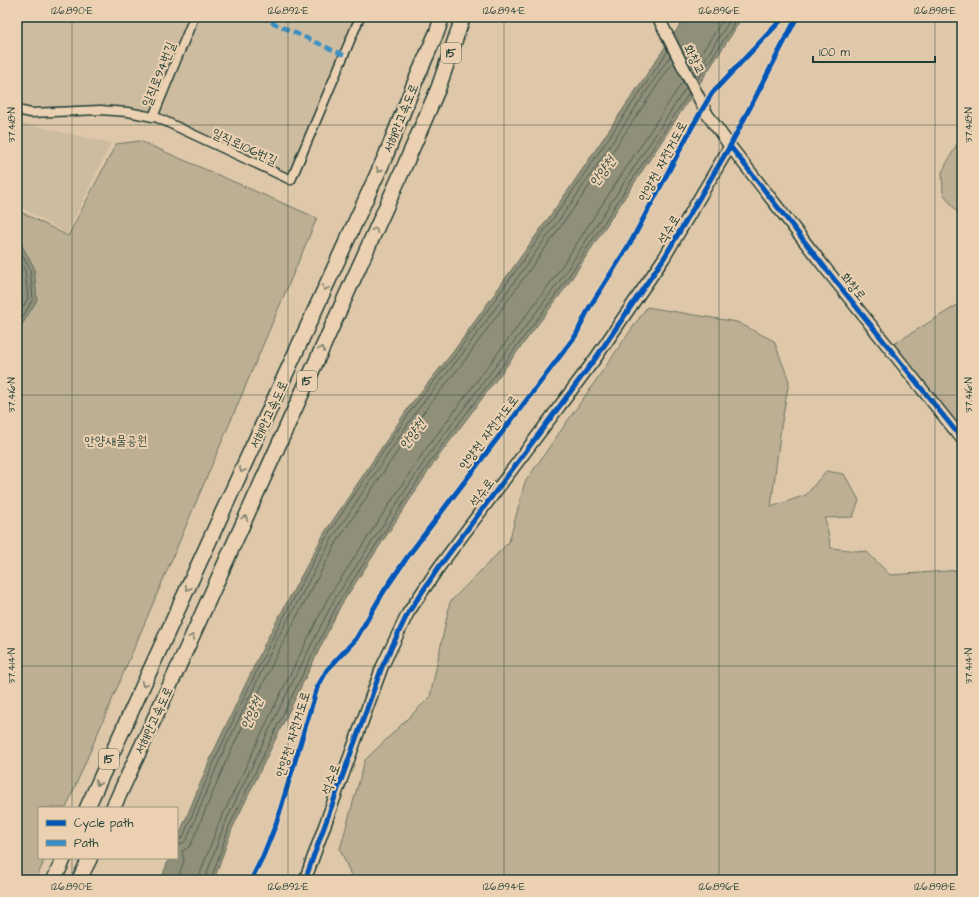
<svg xmlns="http://www.w3.org/2000/svg" width="979" height="897" viewBox="0 0 979 897" font-family="'Architects Daughter','Poor Story',sans-serif">
	<style>
		.built { fill: #cebca0 }
		.green { fill: #bcaf94; stroke: #6e7664 }
		.water { fill: #908f7a; stroke: #636e5e }
		.lines { fill: none; stroke-linecap: round; stroke-linejoin: round }
		.shore { stroke: #4c5e50; stroke-width: 1 }
		.street-casing { stroke: #1f3d34; stroke-width: 11 }
		.secondary-casing { stroke: #1f3d34; stroke-width: 14 }
		.highway-casing { stroke: #1f3d34; stroke-width: 17 }
		.street { stroke: #ebd1b2; stroke-width: 8 }
		.secondary { stroke: #ebd1b2; stroke-width: 11 }
		.highway { stroke: #ebd1b2; stroke-width: 14 }
		.quiet { stroke: #378ec5; stroke-width: 4; stroke-dasharray: 8 4; stroke-linecap: butt }
		.cycleway-casing { stroke: #ebd1b2; stroke-width: 8 }
		.cycleway { stroke: #0057b8; stroke-width: 5 }
		.oneway { stroke: #7b806d }
		.ticks { fill: none; stroke: #1f3d34; stroke-width: 1; stroke-opacity: 0.45 }
		.labels { text-anchor: middle; stroke-width: 4; stroke-linejoin: round; paint-order: stroke }
		.shield { fill: #ebd1b2; stroke: #5c695a; stroke-width: 1 }
		.shield-label { font-size: 12px; font-weight: bold; fill: #1f3d34 }
		.street-label { font-size: 13px; fill: #1f3d34; stroke: #ebd1b2 }
		.park-label { font-size: 13px; fill: #2f483e; stroke: #ebd1b2 }
		.water-label { font-size: 14px; font-style: italic; fill: #30493e; stroke: #ebd1b2 }
		.neatline { fill: none; stroke: #1f3d34; stroke-width: 1.5 }
		.ticks-label { font-size: 10px; text-anchor: middle; fill: #1f3d34 }
	</style>
	<rect width="100%" height="100%" fill="#dfc8aa"/>
	<filter id="ink" filterUnits="userSpaceOnUse"><feTurbulence type="fractalNoise" baseFrequency=".025" numOctaves="2"/><feDisplacementMap in="SourceGraphic" scale="8" xChannelSelector="R" yChannelSelector="G"/><feConvolveMatrix kernelMatrix="1 2 1 2 8 2 1 2 1" color-interpolation-filters="sRGB"/></filter>
	<g filter="url(#ink)">
		<path class="built" d="M17,17H360L291,180L166,122L128,112L17,110Z
			M17,122L111,143L67,234L17,205Z"/>
		<path class="green" d="M962,135V219L943,193L942,172Z
			M140,141L317,218L66,808H39V858H45L36,880H17V210L68,236L116,144Z
			M962,302V436L922,384L894,344Z
			M647,307L737,322L774,341L789,381L781,427L771,507L806,495L826,471L844,474L859,500L853,517L825,518L831,548L867,552L890,575L962,570V880H353L340,849L365,760L430,697L450,602L509,542L525,482Z"/>
		<path class="water" d="M684,17H742L732,34L566,287L435,461L341,605L291,707L232,829L214,880H161L169,858H177V840L212,755L267,639L325,532L411,404L453,352L569,189L680,25Z
			M17,240L20,242L34,267L37,300L17,333Z"/>
		<g class="lines">
			<path class="shore" d="M691,69L725,17
				M695,75L732,17
				M697,80L729,32L737,17
				M17,246L30,269L33,299L17,327
				M17,256L25,270L28,298L17,317
				M177,840L180,839L183,837L216,757L271,641L328,534L414,406L456,354L572,192L668,51
				M177,845L183,843L187,839L220,759L275,643L333,537L418,409L460,357L577,195L670,56
				M177,880L184,861L182,851L189,847L192,842L226,761L281,646L338,540L423,413L465,360L581,198L673,62
				M199,880L200,874L219,823L277,701L328,598L423,453L554,278L683,81
				M205,880L206,876L224,825L282,703L334,600L428,456L559,282L686,88
				M211,880L229,827L287,706L338,603L432,459L563,285L689,93"/>
			<defs>
				<path id="street" d="M17,110L31,113L100,110L128,112L158,118L291,180L360,17
					M153,117L194,17"/>
				<path id="secondary" d="M658,17L707,114L730,146L826,269L962,439
					M305,880L382,667L408,613L439,567L595,359L664,258L730,146"/>
				<path id="highway" d="M87,808L386,155L415,82L437,32L442,17
					M113,808L176,672L405,165L438,89L463,17
					M54,880L64,858
					M79,880L90,858"/>
			</defs>
			<use href="#street" class="street-casing"/>
			<use href="#secondary" class="secondary-casing"/>
			<use href="#highway" class="highway-casing"/>
			<use href="#street" class="street"/>
			<use href="#secondary" class="secondary"/>
			<use href="#highway" class="highway"/>
			<path class="quiet" d="M260,17L344,55"/>
			<defs>
				<path id="cycleway" d="M730,146L826,269L962,439
					M251,880L263,856L276,824L317,688L327,670L356,639L384,591L408,556L576,335L589,308L632,240L692,127L712,93L784,17
					M305,880L382,667L408,613L439,567L595,359L664,258L730,146L797,17"/>
			</defs>
			<use href="#cycleway" class="cycleway-casing"/>
			<use href="#cycleway" class="cycleway"/>
		</g>
		<defs><path id="oneway-chevron" d="M-2-3.5L2.5 0L-2 3.5" fill="none" stroke-width="1.6" stroke-linecap="round" stroke-linejoin="round"/></defs>
		<g class="oneway">
			<use href="#oneway-chevron" transform="translate(379 170) rotate(115)"/>
			<use href="#oneway-chevron" transform="translate(375 230) rotate(-66)"/>
			<use href="#oneway-chevron" transform="translate(325 288) rotate(115)"/>
			<use href="#oneway-chevron" transform="translate(322 349) rotate(-66)"/>
			<use href="#oneway-chevron" transform="translate(242 470) rotate(115)"/>
			<use href="#oneway-chevron" transform="translate(245 518) rotate(-66)"/>
			<use href="#oneway-chevron" transform="translate(188 588) rotate(115)"/>
			<use href="#oneway-chevron" transform="translate(192 637) rotate(-66)"/>
			<use href="#oneway-chevron" transform="translate(144 684) rotate(115)"/>
			<use href="#oneway-chevron" transform="translate(98 783) rotate(115)"/>
		</g>
	</g>
	<path class="ticks" d="M72,17V808M288,17V880M504,17V880M719,17V880M935,17V880M17,125H962M17,395H962M17,666H962M72,858V880"/>
	<g class="labels">
		<g class="shield">
			<rect x="441" y="43" width="20" height="20" rx="3"/>
			<rect x="297" y="371" width="20" height="20" rx="3"/>
			<rect x="99" y="749" width="20" height="20" rx="3"/>
		</g>
		<g class="shield-label">
			<text x="451" y="57">15</text>
			<text x="307" y="385">15</text>
			<text x="109" y="763">15</text>
		</g>
		<g class="street-label">
			<text transform="translate(695 59) rotate(63)" y="5">화창교</text>
			<text transform="translate(158 74) rotate(-68)" y="5">일직로94번길</text>
			<text transform="translate(400 118) rotate(-68)" y="5">서해안고속도로</text>
			<text transform="translate(245 146) rotate(25)" y="5">일직로106번길</text>
			<text transform="translate(662 161) rotate(-62)" y="5">안양천 자전거도로</text>
			<text transform="translate(668 229) rotate(-59)" y="5">석수로</text>
			<text transform="translate(854 286) rotate(51)" y="5">화창로</text>
			<text transform="translate(268 414) rotate(-65)" y="5">서해안고속도로</text>
			<text transform="translate(488 432) rotate(-53)" y="5">안양천 자전거도로</text>
			<text transform="translate(481 492) rotate(-53)" y="5">석수로</text>
			<text transform="translate(153 720) rotate(-65)" y="5">서해안고속도로</text>
			<text transform="translate(292 734) rotate(-73)" y="5">안양천 자전거도로</text>
			<text transform="translate(330 779) rotate(-70)" y="5">석수로</text>
		</g>
		<g class="park-label">
			<text x="116" y="445">안양새물공원</text>
		</g>
		<g class="water-label">
			<text transform="translate(602 171) rotate(-54)" y="5">안양천</text>
			<text transform="translate(412 434) rotate(-54)" y="5">안양천</text>
			<text transform="translate(251 713) rotate(-65)" y="5">안양천</text>
		</g>
	</g>
	<rect width="979" height="897" fill="none" stroke="#ebd1b2" stroke-width="44"/>
	<rect x="38" y="807" width="140" height="52" fill="#ebd1b2" stroke="#999680"/>
	<rect x="46" y="820" width="20" height="6" fill="#0057b8" stroke="#999680"/>
	<text x="74" y="827" font-size="12" fill="#1f3d34">Cycle path</text>
	<rect x="46" y="840" width="20" height="6" fill="#378ec5" stroke="#999680"/>
	<text x="74" y="847" font-size="12" fill="#1f3d34">Path</text>
	<path d="M813 56v6h122v-6" fill="none" stroke="#1f3d34" stroke-width="2"/>
	<text x="819" y="56" font-size="12" fill="#1f3d34" stroke="#ebd1b2" stroke-width="3" paint-order="stroke">100 m</text>
	<rect x="22" y="22" width="935" height="853" class="neatline"/>
	<g class="ticks-label">
		<text x="72" y="14">126.890°E</text>
		<text x="288" y="14">126.892°E</text>
		<text x="504" y="14">126.894°E</text>
		<text x="719" y="14">126.896°E</text>
		<text x="935" y="14">126.898°E</text>
		<text transform="translate(11 125) rotate(-90)" y="4">37.418°N</text>
		<text transform="translate(968 125) rotate(-90)" y="4">37.418°N</text>
		<text transform="translate(11 395) rotate(-90)" y="4">37.416°N</text>
		<text transform="translate(968 395) rotate(-90)" y="4">37.416°N</text>
		<text transform="translate(11 666) rotate(-90)" y="4">37.414°N</text>
		<text transform="translate(968 666) rotate(-90)" y="4">37.414°N</text>
		<text x="72" y="890">126.890°E</text>
		<text x="288" y="890">126.892°E</text>
		<text x="504" y="890">126.894°E</text>
		<text x="719" y="890">126.896°E</text>
		<text x="935" y="890">126.898°E</text>
	</g>
</svg>
